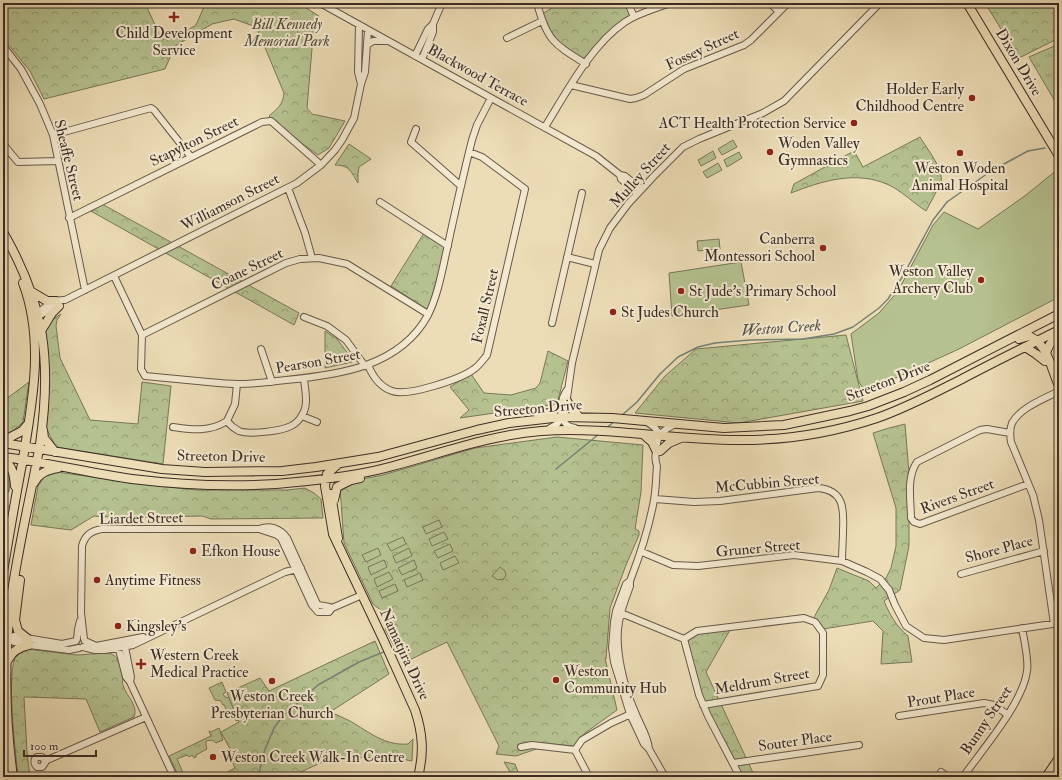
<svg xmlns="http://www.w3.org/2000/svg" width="1062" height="780" viewBox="0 0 1062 780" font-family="'IM FELL Double Pica',serif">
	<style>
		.grass { fill: url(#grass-tufts); stroke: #78775b }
		.park { fill: url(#park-crowns); stroke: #78775b }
		.pitch { fill: #b5c290; stroke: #78775b }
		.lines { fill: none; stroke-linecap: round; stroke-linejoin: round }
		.stream { stroke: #738279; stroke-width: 1.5 }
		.minor-casing { stroke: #68584a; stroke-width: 8 }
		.major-casing { stroke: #3b2c26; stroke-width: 10 }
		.minor { stroke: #f3e9d0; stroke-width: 6 }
		.major { stroke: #edddb6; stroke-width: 8 }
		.poi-dot { fill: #8f2418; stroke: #f3e9d0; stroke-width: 1.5 }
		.labels { text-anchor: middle; stroke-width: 4; stroke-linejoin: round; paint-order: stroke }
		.park-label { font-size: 15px; font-style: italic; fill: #534a3b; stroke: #f3e9d0 }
		.poi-label { font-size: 15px; fill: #3b2c26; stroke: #f3e9d0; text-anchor: start }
		.street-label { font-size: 15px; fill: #3b2c26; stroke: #f3e9d0 }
		.water-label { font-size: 16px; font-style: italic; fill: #525049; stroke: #f3e9d0 }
	</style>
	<defs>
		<pattern id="grass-tufts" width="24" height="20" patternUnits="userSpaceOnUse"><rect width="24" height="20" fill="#b5c290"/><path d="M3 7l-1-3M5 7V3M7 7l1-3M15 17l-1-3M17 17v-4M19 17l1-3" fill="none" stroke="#949e75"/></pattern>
		<pattern id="park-crowns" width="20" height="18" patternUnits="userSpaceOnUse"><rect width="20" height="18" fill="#b5c290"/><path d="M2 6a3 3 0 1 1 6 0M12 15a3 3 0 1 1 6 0" fill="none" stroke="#949e75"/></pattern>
	</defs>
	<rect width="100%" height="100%" fill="#edddb6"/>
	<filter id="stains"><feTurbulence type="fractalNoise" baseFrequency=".005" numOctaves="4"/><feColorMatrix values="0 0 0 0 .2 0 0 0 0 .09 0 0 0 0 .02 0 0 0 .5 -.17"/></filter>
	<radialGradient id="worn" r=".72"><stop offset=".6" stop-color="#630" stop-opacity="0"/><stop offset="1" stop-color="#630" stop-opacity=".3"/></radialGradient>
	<path class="grass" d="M1059,44V108L1029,57Z
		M222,682L226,692L223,694L225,697L229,698L238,720L236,721L232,712L228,713L224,705H223L221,701L215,700L209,688Z
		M219,728L223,740L216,743C213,740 210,740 206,741V745L207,749L196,755V757L194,758L192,755L189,757L187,755L177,759L184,775L189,773L190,777H179L169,756L211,736L209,731L211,732Z"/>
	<path class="park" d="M3,3H145L160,36L176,37L196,25L203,9L204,3H298L319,16L314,25L307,108L312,114L345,121L329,148L318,155L281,128L269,116C277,109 283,105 284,93L258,31L253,26L234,19L212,24L175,46L165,69L44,99L30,71L3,38Z
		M560,3H627L633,16L585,63L551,42L539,16Z
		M985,3H1059V38L1019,58Z
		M920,137C927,149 944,169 941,183L926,211C915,204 900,190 889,185C856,170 822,181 791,193L794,184L854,151L863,167Z
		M349,144L371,159L359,167L358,174V183C351,172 350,165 335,165Z
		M102,204L299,313L294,325L89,210Z
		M424,233L446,246L428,310L391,286Z
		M61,314L57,320L56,326L60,358L90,420L138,424L142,382L171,386L163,464L56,447L46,428L44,325Z
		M325,331L337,339L352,359V362L325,368Z
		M846,335L863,401L739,423L635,413L665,376L696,349Z
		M548,351L568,361L557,404L460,418L469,410L450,387L471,374L484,393L511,395L536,388L540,383Z
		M29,382L23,422L12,432L3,435V400L6,399Z
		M905,424L909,473V546L900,590L884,601C890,615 896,626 908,636L912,662L881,664L883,631L873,621L823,629L813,619L829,590L837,568L869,581L876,588L886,578L891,568L896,546V508L873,433L889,428Z
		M557,437L643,445L641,492L635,529L639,531V535L626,565L610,608L606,659L605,658L617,710L585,733L574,746L551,744L516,756L496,754L499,746L447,642L403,663L385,629L388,624L382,611L373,604L344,543L340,488L352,481L383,475L475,448Z
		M3,465C12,472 10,482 9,492L3,491Z
		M57,472L149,485L197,490H287L305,488L314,493L321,499L323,518L211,519L202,516L150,517L138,519L94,516L71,530L31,525L38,486L45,476Z
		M3,504L8,505L3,532Z
		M730,630L706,672L755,777H740L702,697L686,639L699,633Z
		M375,641L389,674L330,712C337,715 344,718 350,721C369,732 385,746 408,744L413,739L412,761L396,758L333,757L290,777H218L235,768L227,751L230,749L221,732L239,722L227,693L260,678L269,691Z
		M27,649L77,655L108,653C121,655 121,671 123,681L122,682C123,685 124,689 126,692C130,699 138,708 134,717L100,732L86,699L24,697L27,752L30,777H18C16,755 5,670 17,654C19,651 23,650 27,649Z
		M504,762L515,764L520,777H513Z"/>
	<path class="pitch" d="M733,140L737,147L722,155L718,149Z
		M713,151L716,158L701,166L698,160Z
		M739,152L742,158L727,167L724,160Z
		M718,163L722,170L707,178L703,172Z
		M1058,169L1059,172V297L959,349L865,392L858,380L851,334L879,313L898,291L933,225L944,212L978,229L1026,195Z
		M719,239L720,249L698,251L697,241Z
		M741,262L749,305L672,316L669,273Z
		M439,520L442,527L426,534L423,527Z
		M444,532L448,539L432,546L429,539Z
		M403,537L406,544L391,551L387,544Z
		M450,544L453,551L438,558L434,551Z
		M378,548L381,555L366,562L362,555Z
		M409,548L412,556L396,563L393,556Z
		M455,556L459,563L443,570L440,563Z
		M384,560L387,567L371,575L368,567Z
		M414,560L417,568L402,575L398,568Z
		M500,567L505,571L506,576L503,579L498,580L492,576Z
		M389,572L393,579L377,587L374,579Z
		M420,573L423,580L407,587L404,580Z
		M395,584L398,591L382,598L379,591Z"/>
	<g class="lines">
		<path class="stream" d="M621,416L637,402L660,374L678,357L698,347L715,343L750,340L803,339L834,334L853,327L879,308L888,299L904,274L933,220L947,202L991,171L1015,158L1028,151L1045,148
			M605,429L615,421
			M556,469L599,434
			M258,777L264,752L274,728L282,717L318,685L359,662L386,651"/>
		<defs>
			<path id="minor" d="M320,3L596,156L620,175L625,176L641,189
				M537,3C547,41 554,44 586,64
				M628,3L634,17
				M770,3L779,12
				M359,25L358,72L361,84
				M507,38L542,21
				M367,45L373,41H387
				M3,46L21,69L40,104L53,135L85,290
				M415,56L428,29L433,24L442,3
				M422,59L433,32V24
				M571,85L630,99L636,98L644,95L684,69L744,45L751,40L788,3
				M545,127C566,93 591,45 625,22C638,13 655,9 670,3
				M416,129L411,142L461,186
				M53,135L151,108L154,110L191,157
				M3,144L18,162L58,161
				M620,175L621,179L637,193
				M288,188L305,233L312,258
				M380,202L448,246
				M69,218L262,122L271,121L321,165
				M567,257L595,264
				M114,276L142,335L141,369L145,376C166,378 187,380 208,382C218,383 228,384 238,384C254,384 270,382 286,380C338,375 400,367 428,315C438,295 442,271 447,249C455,212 463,176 472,140L477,125L491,98
				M36,311L42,314L55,308
				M36,315C43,308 53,299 65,300L297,183L321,165L335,150L342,140L354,118L361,84L365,72L368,30
				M304,317L327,326L346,340L365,366
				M552,323L582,193
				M142,335L286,263L300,259L319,258L347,264L428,314
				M261,349L272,382
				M368,365C373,377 380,387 392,391C407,397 461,379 474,369C479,366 483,360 487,355L525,189L482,157L469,152
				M567,390C561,398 558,416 566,424C568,427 571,427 575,428
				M302,416L317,422
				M227,421C230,425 235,429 239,431C250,435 281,431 291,426C295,424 300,419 302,415C309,405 305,390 304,379
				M647,422C653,426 658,429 660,437
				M173,427C192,430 210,432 227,421L235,404L237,384
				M547,430L557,424L565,412L572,363L599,250L610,228L628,204L654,176L683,147L699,139L763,113L784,101L880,3
				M1010,433L987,429L980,430L917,462C906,478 911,501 911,518L914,522L920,524L1028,484
				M655,499L694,502L720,501L818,488C844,490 844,509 843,530C843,540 842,551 842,561
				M259,529L277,535L281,538L312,605L318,612H329L332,608L362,595
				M642,552L673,565L698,566L794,555L842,561L867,572L880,579L889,590L895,605L906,626L924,638L944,640L1059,623
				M961,574L1044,551
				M630,581V586C626,598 621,609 619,622C614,649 624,687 635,712C640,725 648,736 649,749
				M616,611L684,639L699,695L708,716L740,777
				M1054,624L1039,520L1033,495L1011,442C1010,436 1010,428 1012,423C1021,407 1044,399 1059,391
				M3,634L14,642L29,645L69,650L79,648
				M77,639L78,629L80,621
				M84,639L81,613L82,546C85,535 91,531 102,529H259C270,525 280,528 287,538L317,604C322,607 327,605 332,608
				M684,639L697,631L804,618L815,622L823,633V675L818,686L703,705
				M3,641L14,636L62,644L76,641
				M85,641L96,646L143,637
				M117,642L126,677L130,682L174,777
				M124,642L131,677L130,682
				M83,647L95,650H105L133,645L285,572L301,568
				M899,716L984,703L994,705L1008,715
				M521,747L532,745L575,750
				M45,761L42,757H37C33,760 34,764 37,767H42L45,763V761L146,717
				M733,763L859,745
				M941,772L948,777
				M589,777L575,750L582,740L611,723L633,713
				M665,777L649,749L644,744L630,714L614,662L612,648L614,622L616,611L626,584L630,581C640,555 649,528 654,500C656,489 656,477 657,466C655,461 655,457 656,452C657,435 660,432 675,424
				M963,777C982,750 1023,703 1027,671C1029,660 1024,640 1022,628"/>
			<path id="major" d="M967,3L1059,156
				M3,232C45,305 52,361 40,444C31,495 18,547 11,599C4,658 5,718 13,777
				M32,292L47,301H56
				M41,331L52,313L59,306
				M1019,339L1029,336C1048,344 1051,369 1059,386
				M1025,347L1036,354L1045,361
				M1046,355C1047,347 1052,340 1059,335
				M567,401L570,407L579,417
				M538,414L551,413L562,403
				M43,430L44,438L55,452
				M643,434L652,442L656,450
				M3,441L22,431L28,424
				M3,443L162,469L205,472L282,471L316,467L378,457L477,430L509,423L562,417L612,418L724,428L784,425L850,411L868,406L904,392L930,380L1059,314
				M660,451L669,443L681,438
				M3,457C46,462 89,473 132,479C190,486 249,488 307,481C335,478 365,474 393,466C442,453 490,435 541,431C609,426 676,441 743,440C788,440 835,432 877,418C906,408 934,393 962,379C994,362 1027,346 1059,330
				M3,459C13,466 14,475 15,486
				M337,465L327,474L325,486L333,534L383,639L415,710C423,734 424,753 418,777
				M34,483C39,473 47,470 58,468
				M331,494L338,538
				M334,500L337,487L351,480L360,478
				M3,572C9,536 15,500 22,464C32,405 45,341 23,283
				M20,580L15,620L18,631L28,639
				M8,660C12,651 19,647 29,645
				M1046,777L1059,758"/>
		</defs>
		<use href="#minor" class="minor-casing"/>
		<use href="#major" class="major-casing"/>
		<use href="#minor" class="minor"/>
		<use href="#major" class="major"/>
	</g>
	<g class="poi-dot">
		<path d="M172 11h4v4h4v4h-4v4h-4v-4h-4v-4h4z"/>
		<circle cx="972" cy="98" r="4"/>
		<circle cx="854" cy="123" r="4"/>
		<circle cx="770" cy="152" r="4"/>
		<circle cx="960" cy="153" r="4"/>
		<circle cx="823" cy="248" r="4"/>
		<circle cx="981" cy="280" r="4"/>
		<circle cx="681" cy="291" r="4"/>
		<circle cx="613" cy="312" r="4"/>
		<circle cx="193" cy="551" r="4"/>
		<circle cx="97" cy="580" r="4"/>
		<circle cx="118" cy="626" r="4"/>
		<path d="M139 658h4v4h4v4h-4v4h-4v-4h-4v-4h4z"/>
		<circle cx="556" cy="680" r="4"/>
		<circle cx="272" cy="681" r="4"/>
		<circle cx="213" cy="757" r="4"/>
	</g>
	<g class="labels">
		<g class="park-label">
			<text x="287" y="29">Bill Kennedy<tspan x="287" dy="17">Memorial Park</tspan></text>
		</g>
		<g class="poi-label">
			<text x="174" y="38" text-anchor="middle">Child Development<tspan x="174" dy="17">Service</tspan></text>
			<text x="964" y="94" text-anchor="end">Holder Early<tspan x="964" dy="17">Childhood Centre</tspan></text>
			<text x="846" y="128" text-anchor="end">ACT Health Protection Service</text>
			<text x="778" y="148">Woden Valley<tspan x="778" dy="17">Gymnastics</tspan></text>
			<text x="960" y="173" text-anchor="middle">Weston Woden<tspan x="960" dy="17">Animal Hospital</tspan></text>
			<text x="815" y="244" text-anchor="end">Canberra<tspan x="815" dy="17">Montessori School</tspan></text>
			<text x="973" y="276" text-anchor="end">Weston Valley<tspan x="973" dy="17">Archery Club</tspan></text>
			<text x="689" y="296">St Jude's Primary School</text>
			<text x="621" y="317">St Judes Church</text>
			<text x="201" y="556">Efkon House</text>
			<text x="105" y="585">Anytime Fitness</text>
			<text x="126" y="631">Kingsley's</text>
			<text x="150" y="660">Western Creek<tspan x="150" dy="17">Medical Practice</tspan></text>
			<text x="564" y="676">Weston<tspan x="564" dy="17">Community Hub</tspan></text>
			<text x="272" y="701" text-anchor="middle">Weston Creek<tspan x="272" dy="17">Presbyterian Church</tspan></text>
			<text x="221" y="762">Weston Creek Walk-In Centre</text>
		</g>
		<g class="street-label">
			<text transform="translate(702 49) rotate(-25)" y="5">Fossey Street</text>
			<text transform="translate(1019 62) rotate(59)" y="5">Dixon Drive</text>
			<text transform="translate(478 75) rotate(29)" y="5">Blackwood Terrace</text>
			<text transform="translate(194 141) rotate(-26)" y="5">Stapylton Street</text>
			<text transform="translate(69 160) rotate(76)" y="5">Sheaffe Street</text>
			<text transform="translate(640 175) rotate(-48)" y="5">Mulley Street</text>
			<text transform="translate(230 202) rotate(-27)" y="5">Williamson Street</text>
			<text transform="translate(247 269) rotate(-26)" y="5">Coane Street</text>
			<text transform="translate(485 306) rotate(-77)" y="5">Foxall Street</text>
			<text transform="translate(318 361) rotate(-10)" y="5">Pearson Street</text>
			<text transform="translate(888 381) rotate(-21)" y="5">Streeton Drive</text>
			<text transform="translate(538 408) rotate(-5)" y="5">Streeton Drive</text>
			<text transform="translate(221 456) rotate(1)" y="5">Streeton Drive</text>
			<text transform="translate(767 483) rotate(-5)" y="5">McCubbin Street</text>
			<text transform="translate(957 496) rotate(-20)" y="5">Rivers Street</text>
			<text transform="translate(141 518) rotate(-1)" y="5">Liardet Street</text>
			<text transform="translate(758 548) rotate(-5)" y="5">Gruner Street</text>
			<text transform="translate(999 549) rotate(-15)" y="5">Shore Place</text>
			<text transform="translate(405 654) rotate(65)" y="5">Namatjira Drive</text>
			<text transform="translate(762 681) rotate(-10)" y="5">Meldrum Street</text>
			<text transform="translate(941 697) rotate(-9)" y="5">Prout Place</text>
			<text transform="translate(986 720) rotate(-56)" y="5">Bunny Street</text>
			<text transform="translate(795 741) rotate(-8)" y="5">Souter Place</text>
		</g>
		<g class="water-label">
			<text transform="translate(781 327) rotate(-4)" y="6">Weston Creek</text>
		</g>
	</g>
	<rect width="1062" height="780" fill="none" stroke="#edddb6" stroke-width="16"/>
	<rect x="4" y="4" width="1054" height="772" fill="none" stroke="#3b2c26" stroke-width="2"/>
	<rect x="8" y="8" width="1046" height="764" fill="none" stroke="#3b2c26"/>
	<path d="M24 750v6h72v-6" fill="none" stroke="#3b2c26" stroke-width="2"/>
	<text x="30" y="750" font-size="12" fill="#3b2c26" stroke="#f3e9d0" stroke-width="3" paint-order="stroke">100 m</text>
	<rect width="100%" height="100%" filter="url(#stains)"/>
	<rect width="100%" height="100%" fill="url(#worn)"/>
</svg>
